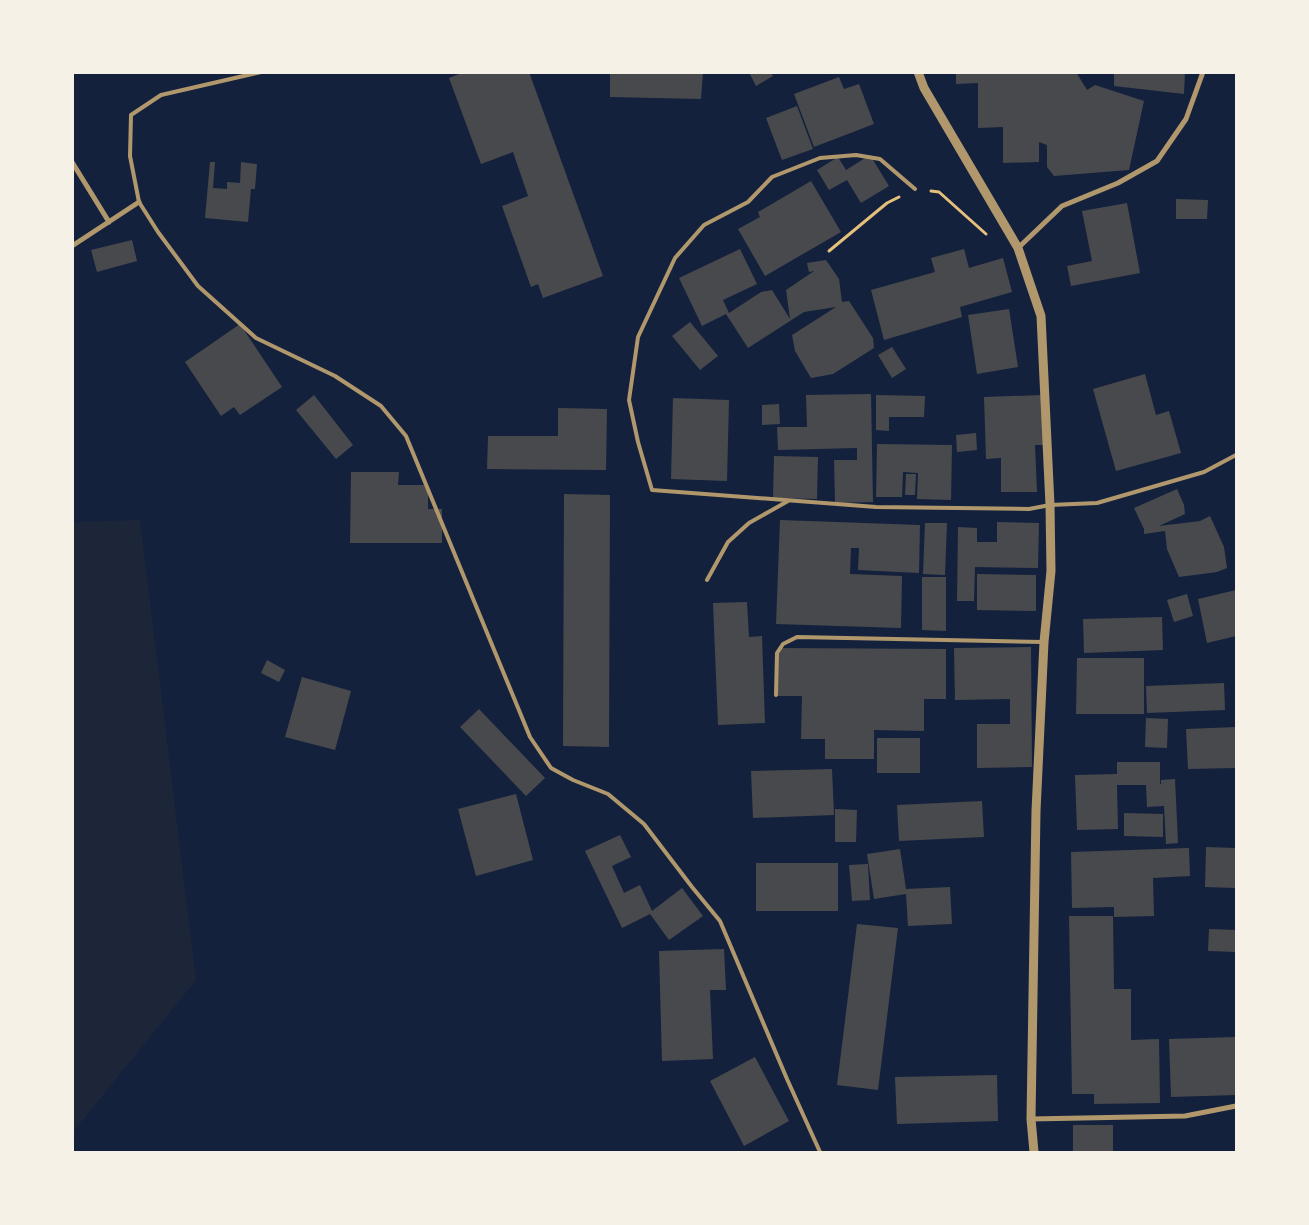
<svg xmlns="http://www.w3.org/2000/svg" width="1309" height="1225" viewBox="0 0 1309 1225" font-family="Raleway,sans-serif">
	<style>
		.green { fill: #1d2539 }
		.building { fill: #48494c }
		.lines { fill: none; stroke-linecap: round; stroke-linejoin: round }
		.path { stroke: #e5c07b; stroke-width: 3 }
		.service { stroke: #b1986c; stroke-width: 4 }
		.minor { stroke: #b1986c; stroke-width: 5 }
		.tertiary { stroke: #b1986c; stroke-width: 9 }
	</style>
	<rect width="100%" height="100%" fill="#14213d"/>
	<path class="green" d="M140,520L196,980L73,1132V522Z"/>
	<path class="building" d="M464,72H529L603,276L543,298L538,284L531,287L502,206L528,196L513,152L481,164L449,78Z
		M610,72H703L701,99L610,97Z
		M749,72H770L773,76L756,86Z
		M956,72H1076L1087,90L1095,85L1144,101L1129,170L1054,176L1047,167V145L1039,142V162L1003,163V127L978,128V83L956,84Z
		M1114,72H1185L1184,94L1114,86Z
		M839,77L844,89L859,84L874,124L814,147L794,94Z
		M797,106L813,149L782,160L766,118Z
		M870,155L889,186L861,203L847,180L829,190L817,170L838,157L846,170Z
		M210,162H215L213,188L227,189V182L240,183L241,162L257,164L255,189H251L248,222L205,218Z
		M811,181L841,232L765,276L738,229L760,217L758,212Z
		M1176,199L1208,200L1207,219H1176Z
		M1127,203L1140,273L1071,286L1067,266L1092,261L1082,211Z
		M132,240L137,261L97,272L91,250Z
		M740,249L757,284L723,300L729,313L761,292L772,290L790,319L786,290L814,271L809,272L807,263L826,260L839,279L842,302L849,301L873,338L874,348L833,374L811,378L795,351L792,335L836,307L804,312L748,348L726,314L702,326L679,278Z
		M964,249L969,268L1003,258L1012,292L960,307L962,317L884,340L871,290L935,272L931,258Z
		M1009,309L1018,367L977,374L968,315Z
		M690,322L718,356L700,370L672,336Z
		M240,324L282,387L240,415L234,407L221,416L185,362Z
		M892,347L906,369L892,378L878,355Z
		M1145,374L1156,415L1169,411L1181,453L1116,471L1093,389Z
		M871,394L873,502L835,503L834,460H857V448L778,450L777,427H807L806,395Z
		M314,395L353,445L336,459L296,410Z
		M876,395L925,396L924,417H889V431L876,430Z
		M1042,395L1044,445H1035L1037,492H1001V458L986,459L984,397Z
		M673,398L729,400L727,481L671,479Z
		M779,404L780,424L762,425V405Z
		M558,408L607,409L606,470L487,469L488,436H558Z
		M976,433L977,450L957,452L956,435Z
		M877,444L952,445L951,500L917,499L918,473L903,472L902,497H876Z
		M774,456L818,457L817,499L773,498Z
		M351,472H399L398,485H428V509H442V543H350Z
		M906,474H916L915,495H905Z
		M1177,489L1184,505L1185,514L1159,526L1200,521L1210,516L1224,547L1227,568L1217,572L1179,577L1167,549L1165,531L1144,534V529L1134,508Z
		M564,494L610,495L609,747L563,746Z
		M780,520L920,525L919,573L858,570L859,548H851L850,574L902,576L901,628L776,624Z
		M997,522L1039,523L1038,568L975,567L974,601H957L958,527L977,528V542H997Z
		M925,523H947L945,575L923,574Z
		M977,574L1036,575V611L977,610Z
		M922,577H946V631L922,630Z
		M1236,590V636L1207,643L1198,599Z
		M1187,594L1193,616L1174,622L1167,600Z
		M747,602L749,637L762,636L765,723L718,725L713,603Z
		M1162,617L1163,650L1084,653L1083,619Z
		M1031,647L1032,767L977,768V724H1010V699L955,700L954,648Z
		M778,648L946,649V699H924V731L874,730V759H825V739H801L802,696H777Z
		M1077,658H1144V714H1076Z
		M267,660L285,670L279,682L261,673Z
		M302,677L351,691L335,750L285,737Z
		M1224,683L1225,710L1147,713L1146,686Z
		M479,709L545,778L526,796L460,727Z
		M1146,718L1168,719L1167,748L1145,747Z
		M1236,727V768L1188,769L1186,729Z
		M877,738H920V773H877Z
		M1117,762H1160V784H1161V780L1175,779L1178,843L1166,844L1164,806L1147,807L1146,785H1117L1118,829L1077,830L1075,775L1117,774Z
		M832,769L834,815L753,818L751,771Z
		M516,794L533,860L476,876L458,809Z
		M982,801L984,837L899,841L897,805Z
		M835,809L857,810L856,842H835Z
		M1124,813L1163,814V837L1124,836Z
		M620,835L631,857L612,866L624,893L640,885L652,911L682,888L703,916L669,940L650,914L622,928L585,851Z
		M1206,847L1236,848V888L1205,887Z
		M1189,848L1190,876L1153,878L1154,916L1114,917V907L1072,908L1071,852Z
		M900,849L906,889L950,887L952,924L908,926L906,894L874,899L867,854Z
		M756,863H838V911H756Z
		M868,864L870,900L852,901L849,865Z
		M1069,916H1113L1114,989H1131V1040L1159,1039L1160,1103L1094,1104V1094H1072Z
		M857,924L898,928L878,1090L837,1085Z
		M1209,929L1236,930V952L1208,951Z
		M724,949L726,990H710L713,1059L662,1061L659,951Z
		M1236,1037V1095L1171,1097L1169,1039Z
		M755,1057L789,1121L744,1146L710,1081Z
		M997,1075L998,1121L897,1124L895,1077Z
		M1073,1125H1113V1152H1073Z"/>
	<g class="lines">
		<path class="path" d="M931,191L939,192L986,234
			M829,251L887,203L899,197"/>
		<path class="service" d="M261,72L161,95L131,115L130,156L139,202L158,232L198,286L256,338L335,376L381,406L406,436L530,737L551,768L573,780L608,794L644,824L692,887L720,921L787,1079L820,1152
			M915,189L880,159L856,155L820,158L772,177L748,202L704,225L675,258L638,337L629,400L638,442L652,490L876,507L1029,509L1050,505L1097,503L1204,472L1236,455
			M707,580L728,542L749,523L788,501
			M776,695L777,653L783,644L797,637L1043,642"/>
		<path class="minor" d="M72,162L109,222
			M72,246L139,202
			M1018,248L1062,206L1118,183L1157,161L1186,119L1203,72
			M1031,1119L1185,1116L1236,1106"/>
		<path class="tertiary" d="M918,72L924,88L1018,248L1041,316L1050,505L1051,571L1044,642L1036,811L1031,1119L1034,1152"/>
	</g>
	<rect width="1309" height="1225" fill="none" stroke="#f6f1e7" stroke-width="148"/>
</svg>
